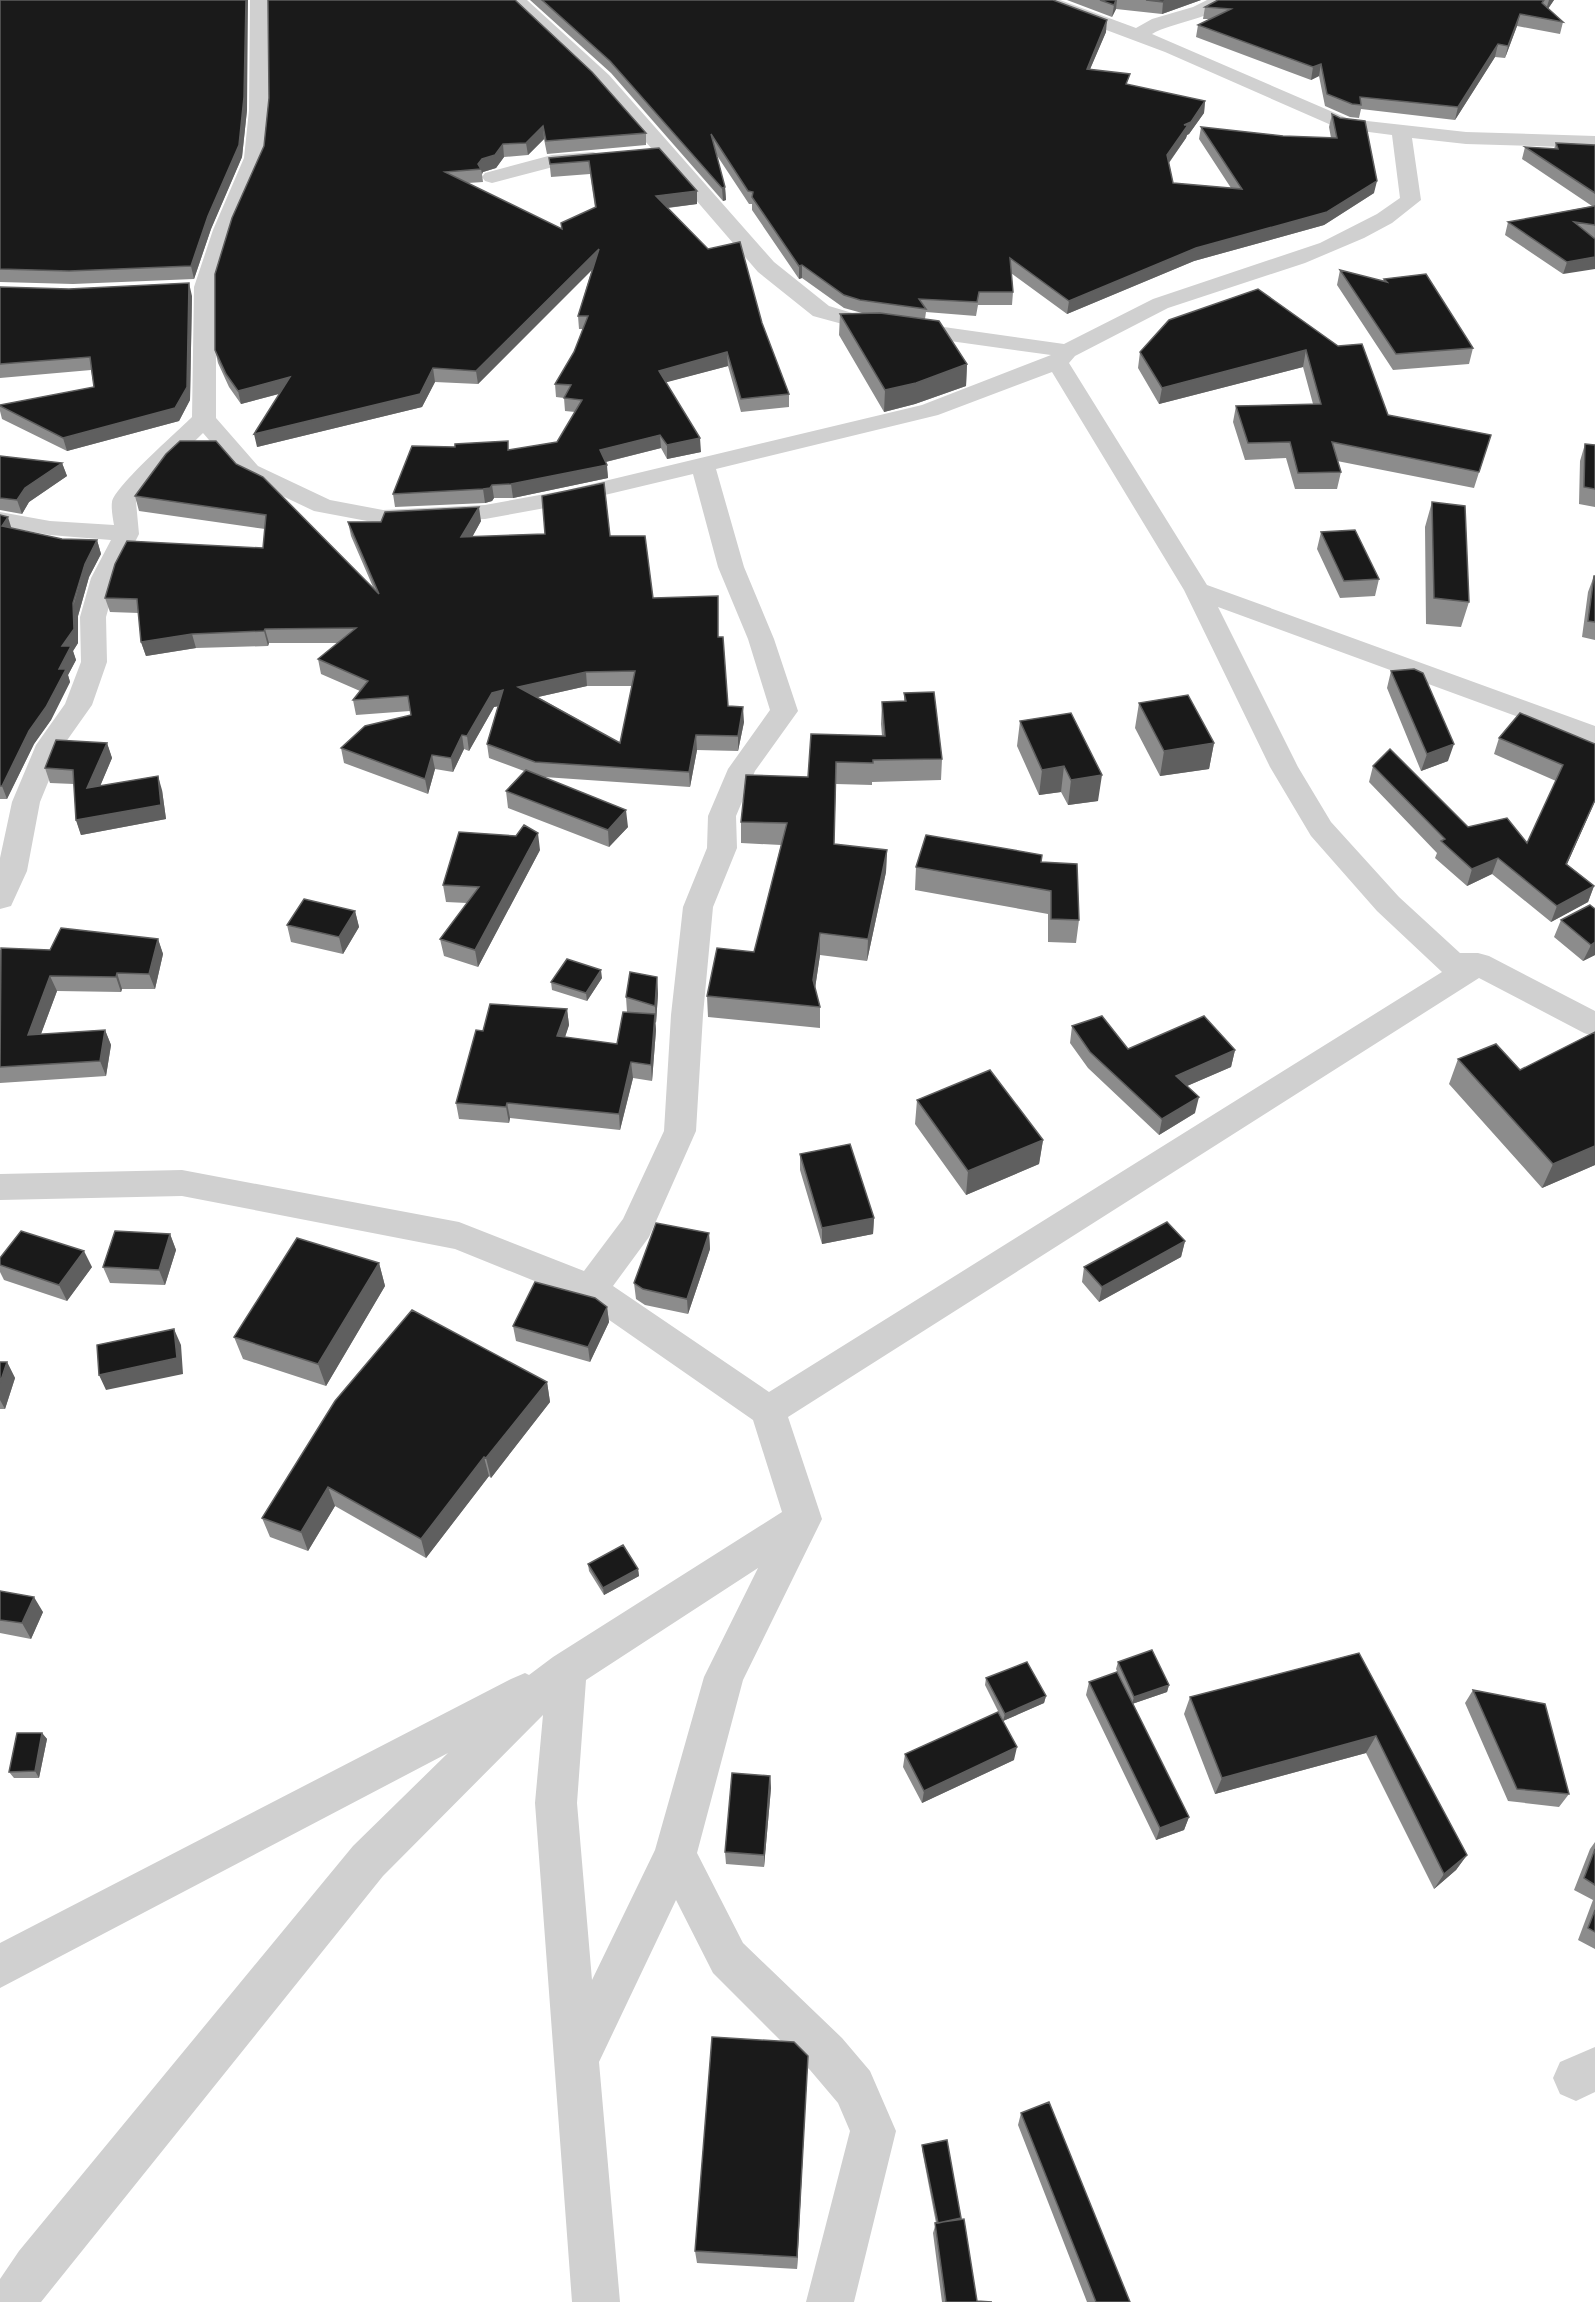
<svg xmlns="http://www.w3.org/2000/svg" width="1595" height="2302" viewBox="0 0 1595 2302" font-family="Ubuntu,sans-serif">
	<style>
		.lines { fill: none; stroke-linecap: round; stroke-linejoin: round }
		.minor { fill: #d0d0d0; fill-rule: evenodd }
		.wall { fill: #8c8c8c; fill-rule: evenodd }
		.shaded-wall { fill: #5f5f5f }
		.building { fill: #1a1a1a; stroke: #5f5f5f; stroke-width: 1.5; fill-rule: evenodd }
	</style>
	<rect width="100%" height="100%" fill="#fff"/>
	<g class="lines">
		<path class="minor" d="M250,0H268L269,110L264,158L233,230L216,287V418L258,466L330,500L383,510L485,505L567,490L922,405L1051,355L857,328L813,316L758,272L595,83L507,0H527L609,75L774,262L829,306L859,315L1064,344L1153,299L1320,243L1377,214L1400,198L1392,135L1338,128L1165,52L1037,4L1034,0H1060L1136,28L1152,19L1193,7L1207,0H1230C1217,18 1172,22 1152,34L1349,119L1466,132L1595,136V148L1466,144L1412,138L1421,200L1392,223L1364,238L1305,263L1168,308L1075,356L1069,363L1207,585L1595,726V745L1218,607L1298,767L1331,822L1399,897L1460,953H1478L1489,956L1595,1011V1037L1584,1033L1479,978L788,1417L822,1519L743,1680L697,1853L743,1943L842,2038L870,2071L896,2131L854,2302H806L850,2131L838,2103L810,2070L713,1973L676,1900L599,2062L620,2302H572L535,1803L543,1715L383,1876L41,2302H0V2279L19,2251L353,1846L448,1753L0,1988V1943L511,1679L525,1673L529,1675L553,1657L782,1512L753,1420L579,1299L455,1249L182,1196L0,1200V1174L182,1170L459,1222L584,1271L623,1219L664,1131L671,1015L683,907L707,848L708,816L728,769L770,710L748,639L718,567L693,474L567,504L485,519L383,524L314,511L240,476L203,433L151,484L136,502L139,534L117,578L106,617L107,662L92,705L63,746L40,802L27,871L11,906L0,909V858L12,802L36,745L65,704L81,662L80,617L91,578L111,540L50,535L0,526V512L50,521L114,525C113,519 111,509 112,502C115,486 178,431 192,417L194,287L213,230L244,158L249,110ZM1052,372L1184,590L1270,767L1311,836L1377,911L1442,972L769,1392L613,1286L649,1237L696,1131L703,1015L713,907L737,848L736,816L755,771L798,711L774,639L744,567L716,469L938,415ZM758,1568L704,1677L655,1850L592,1980L577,1803L586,1680Z
			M593,152L600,154L603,158L600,162L553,167L492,183L485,181L482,177L485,173L552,155Z
			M1595,2047V2092L1576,2101L1560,2094L1553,2078L1560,2062Z"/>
	</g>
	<path class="wall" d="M0,0L247,110L242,157L211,229L194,279L73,284L0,282Z
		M530,0H1053L1106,32L1090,69L1129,85L1205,101L1204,113L1189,134L1187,135L1186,138L1169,163L1173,183L1231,188L1199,139L1201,127L1283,136L1331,138L1329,127L1332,114L1374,193L1324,225L1194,261L1067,314L1011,273L1013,292L1012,305H978L976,316L926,312L925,319L967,364L966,386L915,404L884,412L839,335L840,314L862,313L844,308L802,278L799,279L752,210V204H749L716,154L725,187L726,200L723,201L611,73Z
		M1067,0H1201L1162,14L1116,9L1112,17Z
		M1218,0H1554L1548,9L1563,22L1560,34L1517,26L1505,58L1495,57L1455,120L1361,109L1359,118L1350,117L1325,106L1319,76L1311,80L1196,37L1198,25L1210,19H1203L1205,7Z
		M269,98L646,133V145L547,154L544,139L528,155L504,157L496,168L483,172L482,174L483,182L468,183L561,229L595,208L590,174L551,177L549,158L659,148L697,191V204L668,208L762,323L789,394V407L741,412L728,366L666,382L701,452L667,459L661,448L606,462L608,478L513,498H494L492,501L485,503L395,507L393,494L509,450L557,442L575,412L565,411L564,398L556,397L555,384L574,352L583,329H579L578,316L592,269L478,384L435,382L422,407L257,447L279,394L241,404L229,387L218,363L215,350L264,146Z
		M1556,143L1595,145V238H1593L1563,274L1505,235L1508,222L1592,206L1522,159L1525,147L1554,149Z
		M1340,270L1383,281L1384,279L1473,348L1469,364L1393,370L1337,285Z
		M0,287L192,296L190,400L179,421L67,451L2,419L0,411V405L94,387L91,370L0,378Z
		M1258,289L1388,415L1491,435L1474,488L1337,461L1341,472L1337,489H1295L1286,458L1245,460L1233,422L1236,406L1313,404L1303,367L1159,404L1138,368L1140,352Z
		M1585,444L1595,445V507L1579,504L1580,461Z
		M0,456L62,463L67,476L29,502L22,514L0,510Z
		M236,464L373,587L351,536L348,522L481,521L472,537L610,536L653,598L719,637L728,706L744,722L738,751L697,750L690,787L544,777L628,827L609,847L508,808L506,791L524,771L489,758L487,744L498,706L494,707L469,751L464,749L453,772L435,769L428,794L344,763L341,748L411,715L410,711L356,715L353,700L360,691L321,674L318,659L338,643H269L268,646L196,648L146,656L141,642L139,613L110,612L105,598L263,548L265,529L139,511L135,496ZM587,686H632L620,743L538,697Z
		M1432,502L1469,602L1461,627L1426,624L1425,527Z
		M0,515L11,528L62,539L97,540L101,554L89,577L78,616V643L73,651L76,660L68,675L70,682L51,720L34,744L7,799H0Z
		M1321,532L1379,579L1375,596L1340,598L1317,549Z
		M1594,576H1595V640L1582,637L1588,592Z
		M1391,671L1448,761L1421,771L1387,688Z
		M904,693L942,759L941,780L872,782V785L836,784L834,844L887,850L886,872L867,961L820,955L815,988L820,1007V1028L708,1017L707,996L754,952L781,845L741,843V822L808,777L882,736L881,724L882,702L904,701Z
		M1139,703L1214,743L1209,769L1160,776L1135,728Z
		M1520,713L1595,801L1567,864L1594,886L1588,902L1551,922L1492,874L1467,886L1435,858L1437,853L1369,782L1373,766L1468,827L1527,843L1556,781L1494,754L1499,738Z
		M1020,721L1098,801L1068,805L1061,792L1039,795L1017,746Z
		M107,743L112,758L100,786L162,790L166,819L81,835L76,820L74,784L50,783L45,768Z
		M540,850L478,967L444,956L440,939L467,903L446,902L443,885Z
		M1042,855L1041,862L1079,920L1076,943L1048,942V914L915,890L916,867Z
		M1590,905L1595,955L1583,961L1554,937L1561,920Z
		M355,911L359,927L343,954L291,942L287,925Z
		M158,939L163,954L155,989H122L121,992L57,991L41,1034L105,1030L111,1045L106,1076L0,1083V950H50Z
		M657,977L658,994L656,1023L655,1022L656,1030L652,1081L633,1078L620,1130L510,1118L509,1123L459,1119L456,1103L483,1031L567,1009L569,1025L565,1037L617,1044L627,1012L626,997Z
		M602,978L587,1001L552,990L551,982Z
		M1072,1026L1128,1049L1235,1050L1231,1067L1187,1086L1195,1113L1159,1135L1088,1068L1070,1043Z
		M1595,1032V1165L1542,1188L1449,1084L1458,1059L1520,1070Z
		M917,1100L1043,1140L1039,1164L966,1195L915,1124Z
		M800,1154L874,1218L873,1234L822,1244L800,1170Z
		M709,1233L710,1249L688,1314L645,1305L636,1299L634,1283Z
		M170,1234L176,1250L165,1285L110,1283L103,1267Z
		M1185,1241L1181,1257L1099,1302L1082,1282L1084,1267Z
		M0,1258L92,1267L67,1301L4,1280L0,1272Z
		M379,1263L385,1286L326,1386L243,1359L234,1337Z
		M607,1307L609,1322L590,1362L516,1341L513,1326Z
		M0,1362H7L15,1378L5,1409H0Z
		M547,1382L550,1402L491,1478L489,1476L426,1558L335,1506L308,1551L270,1537L262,1518Z
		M588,1564L638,1569L639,1576L604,1595L589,1571Z
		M0,1591L43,1612L31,1639L0,1633Z
		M1359,1653L1467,1855L1456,1870L1434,1889L1366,1753L1215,1794L1184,1714L1190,1697Z
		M1118,1662L1169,1685L1167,1692L1132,1704L1189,1817L1184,1830L1156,1840L1086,1695L1089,1682L1124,1686L1116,1669Z
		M986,1678L1046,1696L1044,1703L1003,1721L985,1685Z
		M1473,1690L1569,1794L1559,1807L1508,1801L1465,1703Z
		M42,1733L47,1739L39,1778H14L9,1772Z
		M905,1754L1014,1760L922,1803L903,1767Z
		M770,1776L771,1788L764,1867L726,1864L725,1852Z
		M1595,1842V1949L1578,1940L1593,1900L1574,1890L1590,1849Z
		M807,2071L797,2269L697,2263L695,2251Z
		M1021,2113L1130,2302H1087L1018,2125Z
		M922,2145L961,2218L977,2301L992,2302H942L933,2233L936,2223L922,2150Z"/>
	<path class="shaded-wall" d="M246,0H248L247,110L242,157L211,229L194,279L191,266Z
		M1116,0H1117L1116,9L1112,17L1114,5Z
		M1168,0H1201L1162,14L1163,2Z
		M1549,0H1554L1545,13Z
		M1520,14L1517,26L1505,58L1508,46Z
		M1107,20L1106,32L1085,81L1087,69Z
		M1498,44L1495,57L1455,120L1458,107Z
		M1321,64L1319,76L1311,80L1313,67Z
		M1205,101L1204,113L1189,134L1187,135L1186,138L1165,168L1167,155L1184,125Z
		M543,126L544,139L528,155L526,143Z
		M503,144L504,157L496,168L483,172L482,174L481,169L478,164L482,159Z
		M1377,181L1374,193L1324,225L1194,261L1067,314L1069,301L1196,248Z
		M725,187L726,200L723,201L722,188Z
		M697,191V204L657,209L656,196Z
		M599,249L600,262L478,384L476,371Z
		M1595,257V269L1563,274L1567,262Z
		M802,265V278L799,279V266Z
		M189,283L192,296L190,400L179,421L67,451L63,438Z
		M1306,350L1303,367L1159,404L1162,388Z
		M727,352L728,366L660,384L659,371Z
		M967,364L966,386L915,404L884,412L885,390Z
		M433,368L435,382L422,407L257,447L254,434Z
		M290,377L293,390L241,404L238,391Z
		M660,435L661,448L601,463L600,450Z
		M700,438L701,452L667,459V445Z
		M62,463L67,476L29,502L22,514L17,500L25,488Z
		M607,465L608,478L513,498L511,484Z
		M492,485L494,498L492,501L485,503L483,489Z
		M479,507L481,521L464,552L461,537Z
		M8,517L12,530L2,526Z
		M97,540L101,554L89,577L78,616V643L73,651L76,660L68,675L70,682L51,720L34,744L7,799L2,786L59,669L62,646L85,564Z
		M265,629L269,643L268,646L264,631Z
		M192,634L196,648L146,656L141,642Z
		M586,672L587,686L520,701L518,687Z
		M503,690L505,705L494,707L469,751L467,736L492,693Z
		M743,707L744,722L738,751V736Z
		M462,735L464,749L453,772L451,758Z
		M696,735L697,750L690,787L689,772Z
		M107,743L112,758L93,803L87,788Z
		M1214,743L1209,769L1160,776L1164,751Z
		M1454,744L1448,761L1421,771L1427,754Z
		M432,755L435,769L428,794L425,779Z
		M1064,766L1061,792L1039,795L1042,770Z
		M1102,775L1098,801L1068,805L1071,780Z
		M158,776L162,790L166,819L81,835L76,820Z
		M1595,800V801L1560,880L1566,864Z
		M626,810L628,827L609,847L608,830Z
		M538,833L540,850L478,967L475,950Z
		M887,850L886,872L867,961L868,939Z
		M1498,858L1492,874L1467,886L1472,869Z
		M1594,886L1588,902L1551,922L1557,906Z
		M355,911L359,927L343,954L339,937Z
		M820,933V955L813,1002V980Z
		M158,939L163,954L155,989L149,974Z
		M1595,942V955L1583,961L1591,945Z
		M601,970L602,978L587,1001L586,993Z
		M117,973L122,989L121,992L116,977Z
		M50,976L57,991L35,1050L28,1035Z
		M657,977L658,994L656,1023L655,1006Z
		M567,1009L569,1025L560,1052L557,1036Z
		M655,1014L656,1030L652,1081L651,1065Z
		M105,1030L111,1045L106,1076L100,1061Z
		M1235,1050L1231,1067L1173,1092L1176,1076Z
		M631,1062L633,1078L620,1130L619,1114Z
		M1199,1097L1195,1113L1159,1135L1162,1119Z
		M507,1103L510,1118L509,1123L506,1107Z
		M1043,1140L1039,1164L966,1195L968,1171Z
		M1595,1146V1165L1542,1188L1553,1164Z
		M874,1218L873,1234L822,1244V1228Z
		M709,1233L710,1249L688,1314L687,1299Z
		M170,1234L176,1250L165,1285L159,1270Z
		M1185,1241L1181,1257L1099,1302L1102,1287Z
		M84,1251L92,1267L67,1301L59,1285Z
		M379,1263L385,1286L326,1386L318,1364Z
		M607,1307L609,1322L590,1362L588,1347Z
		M174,1329L181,1345L183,1374L106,1390L99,1375Z
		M7,1362L15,1378L5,1409L0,1400V1383Z
		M547,1382L550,1402L491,1478L486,1458Z
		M484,1457L489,1476L426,1558L421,1539Z
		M328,1487L335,1506L308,1551L301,1532Z
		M638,1569L639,1576L604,1595L603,1588Z
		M34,1597L43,1612L31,1639L22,1623Z
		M1169,1685L1167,1692L1132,1704L1134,1697Z
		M1046,1696L1044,1703L1003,1721L1005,1714Z
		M42,1733L47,1739L39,1778L35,1771Z
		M1376,1736L1366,1753L1215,1794L1222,1778Z
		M1017,1747L1014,1760L922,1803L924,1791Z
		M770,1776L771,1788L764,1867V1855Z
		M1189,1817L1184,1830L1156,1840L1160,1828Z
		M1467,1855L1456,1870L1434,1889L1444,1874Z
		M808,2056L807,2071L797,2269V2257Z"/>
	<path class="building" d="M0,0H246L244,97L239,145L208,216L191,266L69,271L0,269Z
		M268,0H515L592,72L646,133L546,141L543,126L526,143L503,144L495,155L482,159L478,164L481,169L445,172L562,229L561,223L596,207L589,161L550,164L549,158L659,148L697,191L656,196L708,249L740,242L762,323L789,394L741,399L727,352L659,371L700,438L667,445L660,435L600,450L607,465L511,484L492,485L490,488L483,489L393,494L412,446L455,447V444L508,441V450L557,442L582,400L564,398L571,385L555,384L574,352L588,316H578L599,249L476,371L433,368L420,394L254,434L290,377L238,391L226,374L215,350V274L232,218L264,146L269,98Z
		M542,0H1053L1107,20L1087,69L1130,74L1126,84L1205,101L1191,122L1184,125H1188L1167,155L1173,183L1242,189L1201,127L1283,136L1337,138L1332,114L1340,118L1365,121L1377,181L1327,212L1196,248L1069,301L1010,258L1013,292H979L977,302L919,299L926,309L860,300L844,295L802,265L799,266L752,197L753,192L748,191L711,134L725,187L722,188L610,61Z
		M1100,0H1116L1114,5Z
		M1146,0H1168L1163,2Z
		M1218,0H1544L1542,3L1563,22L1520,14L1508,46L1498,44L1458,107L1360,97L1361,105L1352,104L1327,94L1321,64L1313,67L1198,25L1231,9L1205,7Z
		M1556,143L1595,145V193L1525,147L1558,149Z
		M1595,206V225L1574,222L1595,239V257L1567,262L1508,222Z
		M1340,270L1387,282L1384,279L1426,274L1473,348L1396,354Z
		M189,283L187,387L175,408L63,438L0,406V405L94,387L90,357L0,364V287L69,289Z
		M1258,289L1338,346L1362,344L1388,415L1491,435L1479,472L1332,442L1341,472L1298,473L1290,442L1248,443L1236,406L1321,404L1306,350L1162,388L1140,352L1169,320Z
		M880,313L939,321L967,364L916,383L885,390L840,314Z
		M180,441H216L236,464L263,477L379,594L348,522H381L385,512L479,507L461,537L545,534L542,496L604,483L610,536H645L653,598L718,596V637H723L728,706L743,707L738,736L696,735L689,772L535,762L487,744L503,690L492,693L467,736L462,735L451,758L432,755L425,779L341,748L365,726L411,715L408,696L353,700L368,681L318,659L356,628L265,629L264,631L192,634L141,642L137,599L105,598L115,564L127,541L263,548L266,515L135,496L166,454ZM635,671L620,743L518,687L586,672Z
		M1585,444L1595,445V489L1584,487Z
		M0,456L62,463L25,488L17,500L0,498Z
		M1432,502L1465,506L1469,602L1434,598Z
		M0,515L8,517L2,526L62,539L97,540L85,564L73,603L74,629L62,646H71L59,669H66L46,707L29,731L2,786H0Z
		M1355,530L1379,579L1344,581L1321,532Z
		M1594,576H1595V622L1588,621Z
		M1414,669L1423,673L1454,744L1427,754L1391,671Z
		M934,692L942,759L873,760V763L836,762L834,844L887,850L868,939L820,933L813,980L820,1007L707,996L717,948L754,952L787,823L741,822L746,775L808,777L811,734L885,736L882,702L906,701L904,693Z
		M1188,695L1214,743L1164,751L1139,703Z
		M1071,713L1102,775L1071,780L1064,766L1042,770L1020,721Z
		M1520,713L1595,744V800L1566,864L1594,886L1557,906L1498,858L1472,869L1441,841L1445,839L1373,766L1390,749L1468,827L1507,818L1527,843L1563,765L1499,738Z
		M56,740L107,743L87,788L158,776L161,805L76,820L73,770L45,768Z
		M526,770L626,810L608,830L506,791Z
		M524,825L538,833L475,950L440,939L479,887L443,885L459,832L516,836Z
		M926,835L1042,855L1041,862L1077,864L1079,920L1051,919V891L916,867Z
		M304,899L355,911L339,937L287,925Z
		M1590,905L1595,909V942L1591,945L1561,920Z
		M61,928L158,939L149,974L117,973L116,977L50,976L28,1035L105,1030L100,1061L0,1067L1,948L50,950Z
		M567,959L601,970L586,993L551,982Z
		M630,972L657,977L655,1006L626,997Z
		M490,1004L567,1009L557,1036L617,1044L623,1012L655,1014L651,1065L631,1062L619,1114L507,1103L506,1107L456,1103L476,1030L483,1031Z
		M1102,1016L1128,1049L1204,1016L1235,1050L1176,1076L1199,1097L1162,1119L1090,1052L1072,1026Z
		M1595,1032V1146L1553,1164L1458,1059L1496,1044L1520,1070Z
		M990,1070L1043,1140L968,1171L917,1100Z
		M850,1144L874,1218L822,1228L800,1154Z
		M1167,1222L1185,1241L1102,1287L1084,1267Z
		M656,1223L709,1233L687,1299L643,1289L634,1283Z
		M21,1231L84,1251L59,1285L0,1265V1258Z
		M115,1231L170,1234L159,1270L103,1267Z
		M297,1238L379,1263L318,1364L234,1337Z
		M535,1282L595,1298L607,1307L588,1347L513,1326Z
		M412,1310L547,1382L486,1458L484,1457L421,1539L328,1487L301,1532L262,1518L335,1401Z
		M174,1329L177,1358L99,1375L97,1345Z
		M0,1362H7L0,1383Z
		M623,1545L638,1569L603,1588L588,1564Z
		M0,1591L34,1597L22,1623L0,1620Z
		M1152,1650L1169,1685L1134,1697L1118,1662Z
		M1359,1653L1467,1855L1444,1874L1376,1736L1222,1778L1190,1697Z
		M1027,1662L1046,1696L1005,1714L986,1678Z
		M1117,1672L1189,1817L1160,1828L1089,1682Z
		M1473,1690L1545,1704L1569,1794L1517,1789Z
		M998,1712L1017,1747L924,1791L905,1754Z
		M17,1733H42L35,1771L9,1772Z
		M732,1773L770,1776L764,1855L725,1852Z
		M1595,1849V1885L1584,1878Z
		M1595,1910V1932L1588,1928Z
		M712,2037L794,2042L808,2056L797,2257L695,2251Z
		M1049,2102L1130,2302H1096L1021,2113Z
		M947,2140L961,2218L938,2223L922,2145Z
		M964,2219L977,2301L992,2302H946L935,2223Z"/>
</svg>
